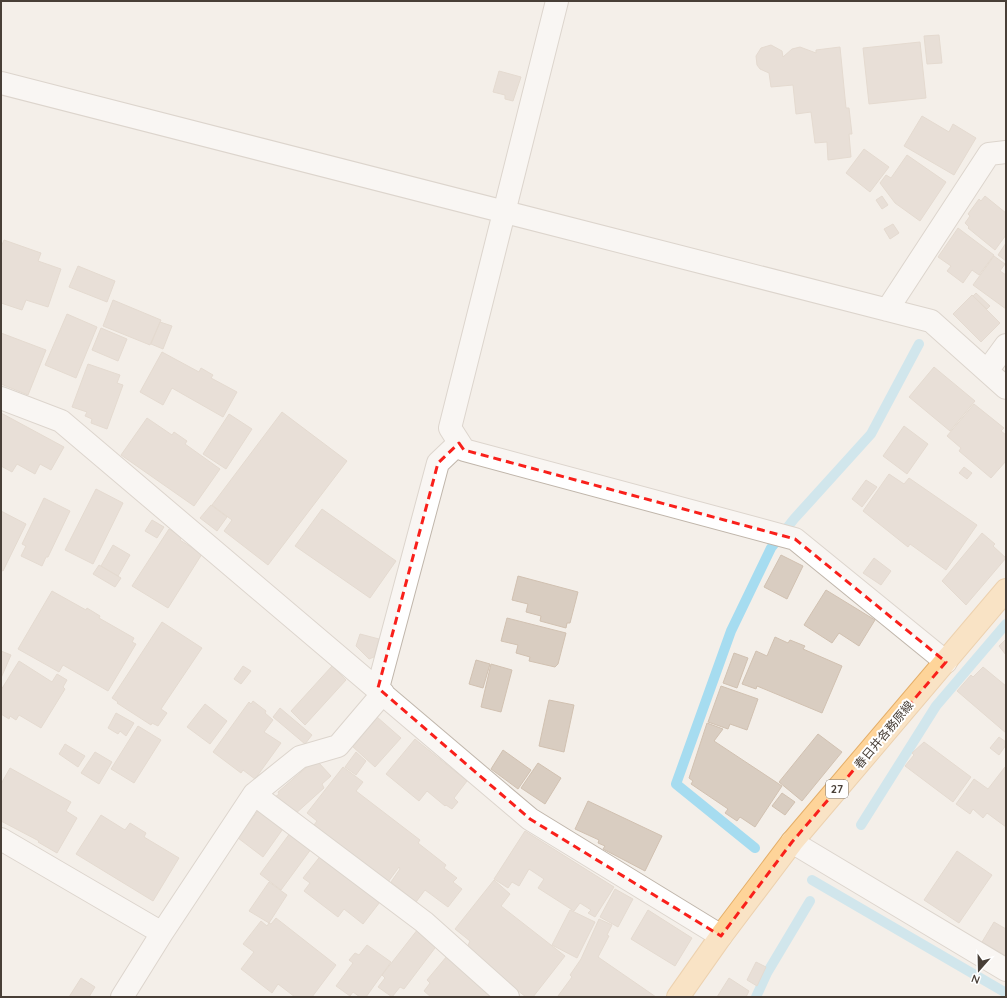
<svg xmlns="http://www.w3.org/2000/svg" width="1007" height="998" viewBox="0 0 1007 998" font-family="Quicksand,'Noto Sans JP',sans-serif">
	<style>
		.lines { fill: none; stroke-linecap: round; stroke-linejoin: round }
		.stream { stroke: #a6dcf0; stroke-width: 10 }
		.building { fill: #d9cdc1; stroke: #d1c1b1 }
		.street-casing { stroke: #c0b6ab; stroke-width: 24 }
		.primary-casing { stroke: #e4ae68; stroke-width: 24 }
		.street { stroke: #fff; stroke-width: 22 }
		.primary { stroke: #fed499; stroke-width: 22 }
		.marked { fill: none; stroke: #f9201b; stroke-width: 3; stroke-dasharray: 8 5; stroke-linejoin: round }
		.labels { text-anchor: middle; stroke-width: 4; stroke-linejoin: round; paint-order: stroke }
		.shield { fill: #fff; stroke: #7f7973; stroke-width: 1 }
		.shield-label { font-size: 11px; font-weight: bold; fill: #483f37 }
		.street-label { font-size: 12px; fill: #483f37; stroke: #fff }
	</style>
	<rect width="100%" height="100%" fill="#f4efe9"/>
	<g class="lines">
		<path class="stream" d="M861,825L936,706L1006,624
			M755,848L676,784L731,631L771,548L794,519L871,434L919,344
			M812,880L1006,993
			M756,997L767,973L810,901"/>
	</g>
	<path class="building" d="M939,35L942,63L927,64L924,36Z
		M920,42L926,98L869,104L863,48Z
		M771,45L782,51L783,57L792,49L800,47L816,53V50L840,47L846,108H849L852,134H849L851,157L828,160L827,142L815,143L811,112L796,114L793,85L771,87L769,73L760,69L757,65L756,56L761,48Z
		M499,71L521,77L513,101L505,99V95L493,92Z
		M922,116L949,132L953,124L976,138L954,175L904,146Z
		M864,149L889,167L870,192L846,173Z
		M907,155L946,182L920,221L895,203L880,183L886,175L891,178Z
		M882,196L888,205L882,209L876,200Z
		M985,196L1006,213V235L995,250L968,228L969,227L965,223L970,216L968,214L979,199L981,201Z
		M893,224L899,233L890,239L884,229Z
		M958,228L994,255L979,275L972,270L963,283L947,271L951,266L938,257Z
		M4,240L41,253L38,261L61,269L48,307L26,300L22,310L1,303V247Z
		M1006,243V261L998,255Z
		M994,256L1005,264L1000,271L1006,275V309L973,285Z
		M78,266L115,281L107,302L69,287Z
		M976,293L990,306L987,309L973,296Z
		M972,295L1000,323L981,342L953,314Z
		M113,300L161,320L150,345L103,326Z
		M67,314L97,327L76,378L45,365Z
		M160,322L172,326L163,349L151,344Z
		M101,328L127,339L118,361L92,350Z
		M1,333L46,350L28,395L1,384Z
		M162,352L199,372L201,368L213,375L211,378L237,392L223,417L172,388L163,405L140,392Z
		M88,364L120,375L117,383L123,385L107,429L91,423L92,419L85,416L87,412L72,407Z
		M934,367L975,401L950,431L909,397Z
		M974,404L1004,428L1001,431L1006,435V461L991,478L959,451L961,448L947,436Z
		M282,412L347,461L268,565L224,531L232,520L212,505Z
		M1,413L64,447L51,470L40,464L35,474L17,464L12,472L1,466Z
		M229,414L252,429L226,469L203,454Z
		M147,418L172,435L174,432L187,441L185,444L220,469L194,506L121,455Z
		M904,426L928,444L907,474L883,456Z
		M964,467L972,473L967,479L959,473Z
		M889,474L904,484L909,478L977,525L946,570L910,544L908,547L863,511Z
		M866,480L877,487L862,507L852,499Z
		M96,489L123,503L93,564L65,550Z
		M44,498L70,511L48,557H46L42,566L21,556L26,546L22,544Z
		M211,505L227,517L217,531L200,518Z
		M322,509L396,561L370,598L295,546Z
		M1,511L26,524L3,571L1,570Z
		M152,520L164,527L157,538L145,531Z
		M169,529L182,537L180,540L202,554L168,608L132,586Z
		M982,533L995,544L993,546L1006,558L966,605L942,581Z
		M113,545L130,555L118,576L101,566Z
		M781,555L803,566L787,599L764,587Z
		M874,558L891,571L881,585L863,573Z
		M99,565L121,578L115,587L93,574Z
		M518,576L578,592L570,623H567L566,628L540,621L541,616L526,612L528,604L512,600Z
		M826,590L875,620L859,646L839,633L832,643L804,625Z
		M52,591L86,610L87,608L100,616L99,618L134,638L132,642L136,644L108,691L63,665L59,672L18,649Z
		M507,618L566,633L558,664L555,667L529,661L530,657L516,653L518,645L501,641Z
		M162,622L202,648L161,709L167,713L158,726L152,723L151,725L117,703L118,702L112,698Z
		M360,634L379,639L374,657L369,659L356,646Z
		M775,637L788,643L790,640L805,646L803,649L842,666L822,713L757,686L756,689L742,684L756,651L767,656Z
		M1006,639V655L999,646Z
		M1,651L11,655L1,678Z
		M734,653L748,658L737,688L723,683Z
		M476,660L490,664L483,688L469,684Z
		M19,661L52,682L57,674L67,680L63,687L65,689L41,728L19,715L16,720L10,716L9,719L1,714V690Z
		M491,664L512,670L501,712L481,707Z
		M243,666L251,671L241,684L234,679Z
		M332,666L346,680L305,725L291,711Z
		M983,667L1006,686V733L957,691L971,675L973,677Z
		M721,686L758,699L747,730L730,724L728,729L708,722Z
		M549,700L574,705L564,752L539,746Z
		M253,701L266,711L265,713L273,720L264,732L281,743L255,779L243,770L241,773L213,752L249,702L251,704Z
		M205,704L227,721L210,744L187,727Z
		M280,708L312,735L305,744L273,717Z
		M116,713L134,723L126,736L120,731L118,734L108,728Z
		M377,717L401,738L375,767L352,746Z
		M707,723L723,729L714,741L782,786L755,827L740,817L737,821L725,813L728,809L691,784L693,781L689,778Z
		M138,726L161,740L134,783L111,769Z
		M818,734L842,752L802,801L779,782Z
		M999,737L1006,742V745L999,755L990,748Z
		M415,739L467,781L454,798L458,802L452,809L446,805L445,806L427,791L419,801L386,774Z
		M924,742L971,777L953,802L905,766L914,755L912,753Z
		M65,744L85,756L78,767L59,754Z
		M503,750L531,770L518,789L491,769Z
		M95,752L112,762L99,784L81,773Z
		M356,752L366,761L356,775L345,767Z
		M319,763L331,776L322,784L324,788L294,815L275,797L279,794L278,792L308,766Z
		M538,763L561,778L545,804L521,788Z
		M343,767L363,782L356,791L420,840L418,843L446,865L444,868L457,878L453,882L462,889L448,907L425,890L416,902L391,882L400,869L399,867L388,882L314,825L317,821L307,813Z
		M1005,767L1006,827L987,813L983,818L973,809L970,814L956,804L974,779L988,789Z
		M10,768L71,802L66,811L77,818L57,853L38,842L39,841L1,821V784Z
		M782,793L795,802L785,815L772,806Z
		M588,801L662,836L645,871L603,849L605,846L598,843L599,840L575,829Z
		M260,808L285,826L263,857L238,838Z
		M101,815L125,830L130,823L146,833L144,837L179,858L153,901L76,854Z
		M293,829L314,845L281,890L260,874Z
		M525,831L614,887L595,917L588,913L591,910L580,903L574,911L538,888L544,879L529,869L519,886L512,882L508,888L494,879Z
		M957,851L992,875L959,923L924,900Z
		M322,854L383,898L363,924L344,909L338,917L304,891L310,883L303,878Z
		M494,880L510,894L501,906L565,956L533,997H526L466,950L470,941L455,929Z
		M269,882L287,895L269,923L249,911Z
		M615,889L633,899L618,927L600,917Z
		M570,910L595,922L577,958L552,945Z
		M648,910L692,938L675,966L631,939Z
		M276,918L336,965L312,997H295L278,984L272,993L241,969L254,952L243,944L261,921L267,926L269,923L271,924Z
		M599,919L612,925L607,935L609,936L598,957L656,997L558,996L572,977L570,975L581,959Z
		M994,922L1006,929V956L982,942Z
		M418,929L438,944L404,989L400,987L392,997L378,987L385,978L382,975Z
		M367,945L391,962L366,997H360L353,992L350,996L336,986L353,963L349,960L355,953L359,955Z
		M447,956L496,997H431L424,991L430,983L427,980Z
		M756,962L766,967L757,986L747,980Z
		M81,978L95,987L89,997H69Z
		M729,978L749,991L746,997H717Z"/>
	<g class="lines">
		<defs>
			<path id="street" d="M557,1L450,428L464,450L795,539L946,662
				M1,83L931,321L1006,388
				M887,310L989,154L1006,152
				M987,371L1006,345
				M1,398L61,421L530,819L721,936
				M378,688L438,463L459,443
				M254,794L424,922L508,997
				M1,839L162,933
				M792,842L1006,970
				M122,997L162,933L254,794L300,757L338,746L383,693"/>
			<path id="primary" d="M678,997L721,936L792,842L1006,590"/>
		</defs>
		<use href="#street" class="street-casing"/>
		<use href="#primary" class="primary-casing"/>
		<use href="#street" class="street"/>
		<use href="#primary" class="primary"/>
	</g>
	<path d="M0 0H1007V998H0ZM459,443L464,450L795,539L946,662L792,842L721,936L530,819L378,688L438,463Z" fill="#f4efe9" fill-opacity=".55" fill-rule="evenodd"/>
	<path class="marked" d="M459,443L464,450L795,539L946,662L792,842L721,936L530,819L378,688L438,463Z"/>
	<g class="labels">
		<rect class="shield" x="826" y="780" width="22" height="18" rx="3"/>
		<g class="shield-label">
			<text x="837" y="793">27</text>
		</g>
		<g class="street-label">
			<text transform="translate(884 735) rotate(-50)" y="4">春日井各務原線</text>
		</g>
	</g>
	<rect width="1007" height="998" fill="none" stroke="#483f37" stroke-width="4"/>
	<g transform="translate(979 970) rotate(200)" stroke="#ffffff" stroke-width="3" paint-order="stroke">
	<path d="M0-3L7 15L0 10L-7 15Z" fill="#483f37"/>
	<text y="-6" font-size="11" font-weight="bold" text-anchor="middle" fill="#483f37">N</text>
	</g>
</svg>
